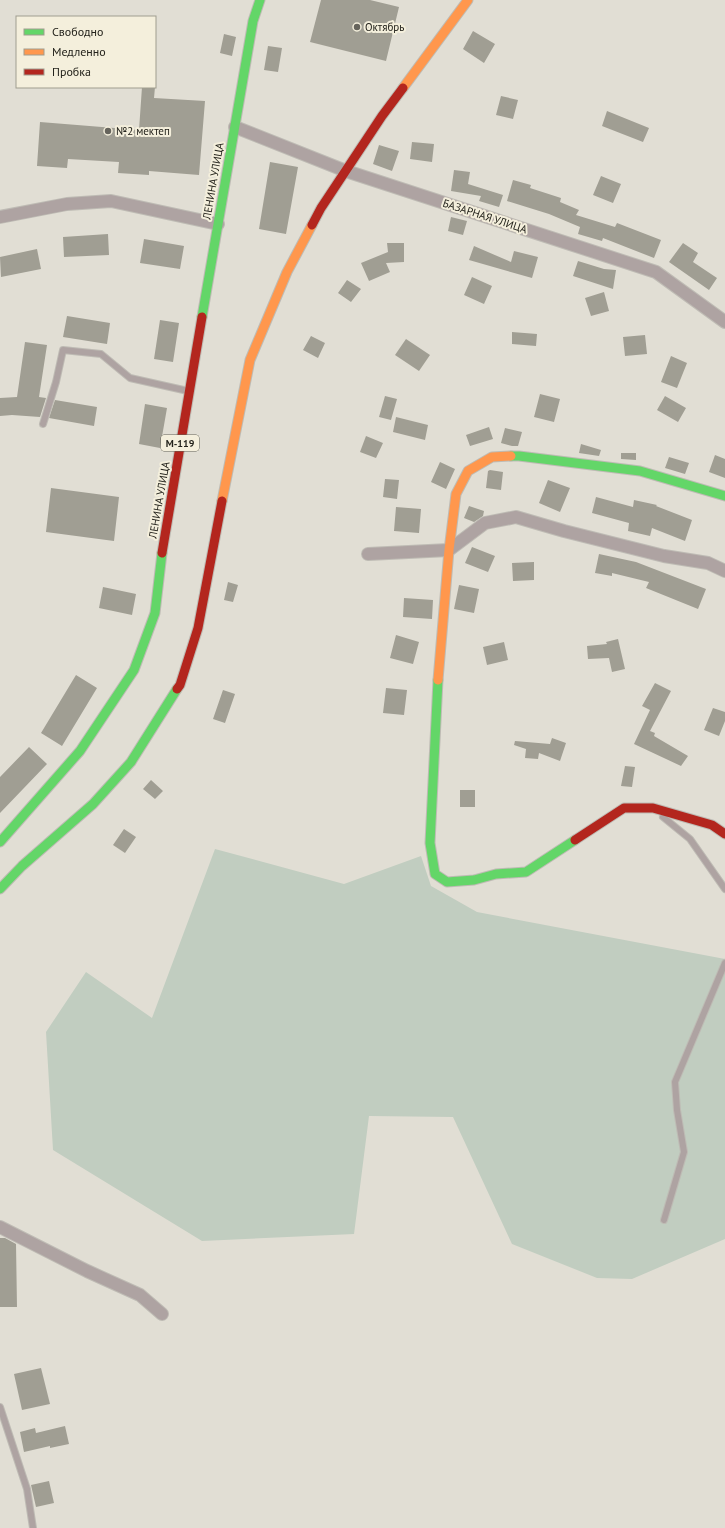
<svg xmlns="http://www.w3.org/2000/svg" width="725" height="1528" viewBox="0 0 725 1528" font-family="'PT Sans',sans-serif">
	<style>
		.green { fill: #c1cdc0 }
		.building { fill: #a09e93 }
		.lines { fill: none; stroke-linecap: round; stroke-linejoin: round }
		.lane-casing { stroke: #bebbb4; stroke-width: 8 }
		.street-casing { stroke: #bebbb4; stroke-width: 14 }
		.fast-casing { stroke: #bebbb4; stroke-width: 11 }
		.slow-casing { stroke: #bebbb4; stroke-width: 11 }
		.jam-casing { stroke: #bebbb4; stroke-width: 11 }
		.lane { stroke: #aea3a2; stroke-width: 6 }
		.street { stroke: #aea3a2; stroke-width: 12 }
		.fast { stroke: #63d668; stroke-width: 9 }
		.slow { stroke: #ff974d; stroke-width: 9 }
		.jam { stroke: #b3261e; stroke-width: 9 }
		.poi-dot { fill: #66645c; stroke: #f4efdc; stroke-width: 1.5 }
		.labels { text-anchor: middle; stroke-width: 4; stroke-linejoin: round; paint-order: stroke }
		.shield { fill: #f4efdc; stroke: #626055; stroke-width: 1 }
		.shield-label { font-size: 10px; font-weight: bold; fill: #23221b }
		.poi-label { font-size: 11px; fill: #23221b; stroke: #f4efdc; text-anchor: start }
		.street-label { font-size: 11px; fill: #23221b; stroke: #f4efdc }
	</style>
	<rect width="100%" height="100%" fill="#e1ded4"/>
	<path class="green" d="M215,849L344,884L421,856L431,886L477,912L725,959V1239L632,1279L597,1278L512,1244L453,1117L369,1116L354,1234L202,1241L53,1150L46,1032L86,972L152,1018Z"/>
	<path class="building" d="M321,0H370L399,7L386,61L310,42Z
		M473,31L495,44L484,63L463,49Z
		M224,34L236,37L232,56L220,53Z
		M268,46L282,48L278,72L264,70Z
		M142,87H155L154,98L205,101L199,175L149,171V175L118,173L119,162L68,159L67,168L37,166L40,122L139,130Z
		M501,96L518,100L513,119L496,115Z
		M607,111L649,128L643,142L602,126Z
		M412,142L434,144L432,162L410,159Z
		M379,145L399,151L392,171L373,164Z
		M270,162L298,167L286,234L259,229Z
		M454,170L470,172L468,184L503,195L499,207L479,201L481,196L451,191Z
		M601,176L621,184L613,203L593,195Z
		M513,180L531,185L530,188L561,198L560,202L579,210L576,215L615,227L617,223L661,240L654,258L603,238L602,241L578,234L580,227L549,214L507,201Z
		M451,217L467,221L463,235L448,231Z
		M108,234L109,255L64,257L63,237Z
		M144,239L184,246L180,269L140,263Z
		M387,243H404V262L386,263L390,272L369,281L361,263L388,252Z
		M683,243L698,253L693,262L717,278L709,290L669,262Z
		M474,246L511,262L514,251L538,257L532,278L469,260Z
		M37,249L41,269L1,277L0,257Z
		M578,261L604,269L616,270L613,289L573,276Z
		M472,277L492,286L484,304L464,295Z
		M347,280L361,289L351,302L338,293Z
		M604,292L609,311L591,316L585,298Z
		M67,316L110,323L107,344L63,337Z
		M160,320L179,323L173,362L154,359Z
		M512,332L537,334L536,346L512,344Z
		M645,335L647,354L625,356L623,337Z
		M311,336L325,343L318,358L303,350Z
		M406,339L430,355L419,371L395,355Z
		M25,342L47,345L39,397L46,398L40,417L12,415L0,416V398L17,397Z
		M671,356L687,363L677,388L661,382Z
		M540,394L560,399L554,422L534,417Z
		M385,396L397,399L391,420L379,417Z
		M665,396L686,408L678,422L657,410Z
		M55,400L97,407L94,426L49,418Z
		M145,404L167,408L160,448L139,444Z
		M396,417L428,425L425,440L393,432Z
		M489,427L493,439L470,446L466,435Z
		M505,428L522,432L518,446H512L501,443Z
		M366,436L383,443L376,458L360,452Z
		M581,444L601,450L599,456L579,453Z
		M621,453H636V460L621,459Z
		M715,455L725,459V478L709,472Z
		M669,457L689,463L685,474L665,468Z
		M440,462L455,469L446,489L431,482Z
		M490,470L503,472L501,490L486,488L488,471Z
		M385,479L399,480L397,499L383,497Z
		M548,480L570,488L560,512L539,503Z
		M51,488L119,497L114,541L46,532Z
		M596,497L633,507L634,500L657,505L656,506L692,520L685,541L652,528L650,536L628,531L629,523L592,513Z
		M469,506L484,511L483,516L474,522L464,518Z
		M396,507L421,509L419,533L394,531Z
		M472,547L495,556L488,572L465,563Z
		M599,554L636,562L706,589L698,609L646,588L649,582L612,573V576L595,573Z
		M534,562V580L513,581L512,563Z
		M228,582L238,585L233,602L224,600Z
		M459,585L479,589L474,613L454,609Z
		M103,587L136,594L132,615L99,608Z
		M404,598L433,600L432,619L403,617Z
		M396,635L419,642L413,664L390,658Z
		M618,639L625,669L612,672L609,658L588,659L587,646L607,644L606,642Z
		M504,642L508,660L487,665L483,647Z
		M76,675L97,688L62,746L41,733Z
		M655,683L671,691L650,731L655,733L654,736L688,756L681,766L634,744L650,710L642,706Z
		M386,688L407,690L404,715L383,713Z
		M223,690L235,694L225,723L213,719Z
		M713,708L725,712V721L719,736L704,730Z
		M552,738L566,743L560,761L539,753L538,759L525,758L526,749L514,745L515,741L550,744Z
		M29,747L47,764L0,813V777Z
		M625,766L635,767L632,787L621,786Z
		M151,780L163,791L155,799L143,789Z
		M460,790H475V807H460Z
		M124,829L136,837L125,853L113,845Z
		M0,1238H5L16,1244L17,1307H0Z
		M41,1368L50,1404L22,1410L14,1374Z
		M65,1426L69,1444L50,1448V1446L24,1452L20,1432L35,1428L36,1433Z
		M49,1481L54,1503L36,1507L31,1485Z"/>
	<g class="lines">
		<defs>
			<path id="lane" d="M43,424L56,382L63,350L101,354L130,378L188,391
				M663,817L690,839L725,889
				M664,1220L684,1152L677,1110L675,1082L725,963
				M0,1407L27,1489L33,1528"/>
			<path id="street" d="M235,127L346,171L656,272L725,322
				M0,217L67,204L111,201L218,224
				M368,554L449,550L485,523L516,517L564,531L664,556L708,563L725,571
				M0,1227L87,1271L140,1295L162,1314"/>
			<path id="fast" d="M202,317L253,21L260,0
				M511,456H519L640,471L725,496
				M438,680L430,843L435,874L447,882L474,880L496,874L526,872L575,840
				M0,842L80,751L134,670L155,613L162,553
				M0,889L22,866L93,804L131,762L177,689"/>
			<path id="slow" d="M403,88L468,0
				M222,501L250,360L287,272L312,225
				M438,680L449,550L456,494L468,471L492,457L511,456"/>
			<path id="jam" d="M312,225L321,208L382,116L403,88
				M162,553L202,317
				M177,689L180,685L198,628L222,501
				M575,840L624,808H653L712,825L725,834"/>
		</defs>
		<use href="#lane" class="lane-casing"/>
		<use href="#street" class="street-casing"/>
		<use href="#fast" class="fast-casing"/>
		<use href="#slow" class="slow-casing"/>
		<use href="#jam" class="jam-casing"/>
		<use href="#lane" class="lane"/>
		<use href="#street" class="street"/>
		<use href="#fast" class="fast"/>
		<use href="#slow" class="slow"/>
		<use href="#jam" class="jam"/>
	</g>
	<g class="poi-dot">
		<circle cx="357" cy="27" r="4"/>
		<circle cx="108" cy="131" r="4"/>
	</g>
	<g class="labels">
		<rect class="shield" x="161" y="435" width="38" height="16" rx="3"/>
		<g class="shield-label">
			<text x="180" y="447">М-119</text>
		</g>
		<g class="poi-label">
			<text x="365" y="31">Октябрь</text>
			<text x="116" y="135">№2 мектеп</text>
		</g>
		<g class="street-label">
			<text transform="translate(213 181) rotate(-80)" y="4">ЛЕНИНА УЛИЦА</text>
			<text transform="translate(485 216) rotate(18)" y="4">БАЗАРНАЯ УЛИЦА</text>
			<text transform="translate(159 500) rotate(-80)" y="4">ЛЕНИНА УЛИЦА</text>
		</g>
	</g>
	<rect x="16" y="16" width="140" height="72" fill="#f4efdc" stroke="#a09d8f"/>
	<rect x="24" y="29" width="20" height="6" fill="#63d668" stroke="#a09d8f"/>
	<text x="52" y="36" font-size="12" fill="#23221b">Свободно</text>
	<rect x="24" y="49" width="20" height="6" fill="#ff974d" stroke="#a09d8f"/>
	<text x="52" y="56" font-size="12" fill="#23221b">Медленно</text>
	<rect x="24" y="69" width="20" height="6" fill="#b3261e" stroke="#a09d8f"/>
	<text x="52" y="76" font-size="12" fill="#23221b">Пробка</text>
</svg>
